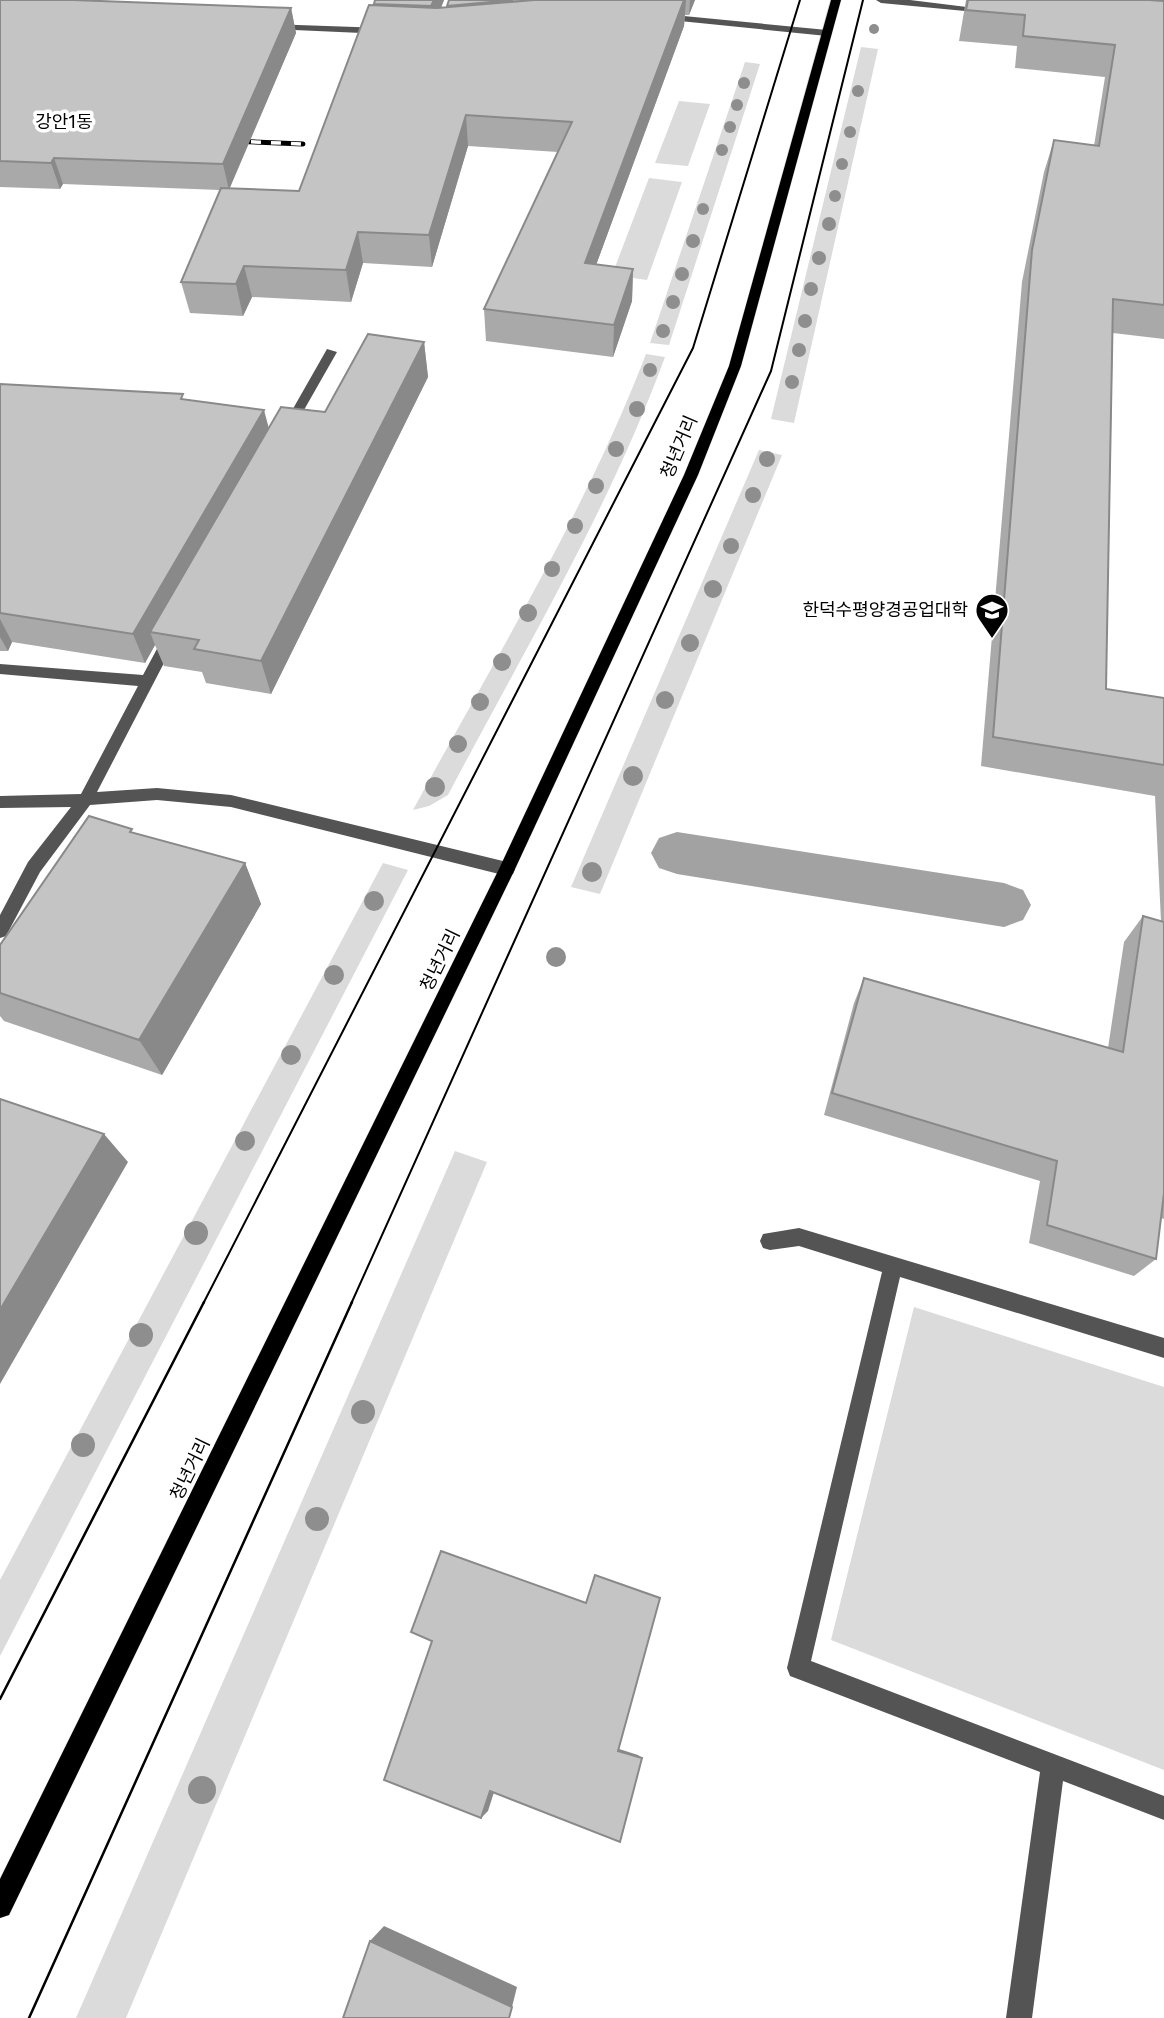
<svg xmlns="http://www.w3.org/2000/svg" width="1164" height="2018" viewBox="0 0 1164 2018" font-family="'Fira Sans','Noto Sans KR',sans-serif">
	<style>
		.green { fill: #dbdbdb }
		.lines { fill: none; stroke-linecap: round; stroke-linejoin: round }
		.canal { fill: #a2a2a2; fill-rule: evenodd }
		.major-casing { stroke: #dbdbdb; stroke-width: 1 }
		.minor { fill: #545454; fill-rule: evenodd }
		.major { fill: #000; fill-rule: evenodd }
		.tram-far1 { stroke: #000; stroke-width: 2 }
		.tram { stroke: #000; stroke-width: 2.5 }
		.rail-casing { stroke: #000; stroke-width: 5 }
		.rail { stroke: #fff; stroke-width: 3.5; stroke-dasharray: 10; stroke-linecap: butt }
		.tree { fill: #8e8e8e }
		.wall { fill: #a9a9a9 }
		.shaded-wall { fill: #898989 }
		.building { fill: #c4c4c4; stroke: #898989; stroke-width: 2 }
		.labels { text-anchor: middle; stroke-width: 7; stroke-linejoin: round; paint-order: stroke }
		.far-quarter-label { font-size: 18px; fill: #000; stroke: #fff }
		.street-label { font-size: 18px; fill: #000; stroke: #fff }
		.poi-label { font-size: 18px; fill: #000; stroke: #fff; text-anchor: end }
	</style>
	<rect width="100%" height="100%" fill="#fff"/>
	<path class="green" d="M861,47L878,49L794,423L771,419Z
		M745,62L760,64L669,345L650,343Z
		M679,101L710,104L688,166L655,163Z
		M649,178L682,182L647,280L612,275Z
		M646,354L665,357C609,510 523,652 448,795L429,806L413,810C494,660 585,513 646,354Z
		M759,450L782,455L600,894L571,887Z
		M383,863L408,870L0,1656V1580Z
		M455,1151L487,1162L126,2018H76Z
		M914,1307L1164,1387V1770L831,1640Z"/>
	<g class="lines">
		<path class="canal" d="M677,832L1004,883L1023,890L1031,905L1023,920L1004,927L677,874L659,868L651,853L659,838Z"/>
		<defs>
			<path id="major" d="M831,0H841L741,366L698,475L515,869L9,1915L0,1918V1879L499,869L684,475L729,366Z"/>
		</defs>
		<use href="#major" class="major-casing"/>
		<path class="minor" d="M876,0H910L991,10L986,13L881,3Z
			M663,14L827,30L832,33L827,36L660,19V15Z
			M269,24L384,28L389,31L384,34L272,29L267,26Z
			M327,349L337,352L292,431H284L282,428Z
			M171,631L178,636L97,792L157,788L231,795L507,862L515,869L513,874L507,876L231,807L157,800L90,805L40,872L6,936L0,938V915L28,862L71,807L0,808V796L81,794L138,686L0,674V664L143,675L166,632Z
			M799,1228L1164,1338V1358L900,1277L811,1661L1164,1796V1820L1063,1781L1032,2018H1006L1040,1772L798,1679L790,1676L787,1668L882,1272L799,1246L770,1250L763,1248L760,1241L763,1234Z"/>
		<use href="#major" class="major"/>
		<path class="tram-far1" d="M203,1304L693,348L800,0
			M351,1304L771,371L863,0"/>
		<path class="tram" d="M0,1699L204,1302
			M29,2018L352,1302"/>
		<defs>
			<path id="rail" d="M231,141L303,144"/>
		</defs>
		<use href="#rail" class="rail-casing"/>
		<use href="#rail" class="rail"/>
	</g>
	<g class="tree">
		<circle cx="874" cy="29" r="5"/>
		<circle cx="744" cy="83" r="6"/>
		<circle cx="858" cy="91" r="6"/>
		<circle cx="737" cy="105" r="6"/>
		<circle cx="730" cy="127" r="6"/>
		<circle cx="850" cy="132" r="6"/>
		<circle cx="722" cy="150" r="6"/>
		<circle cx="842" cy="164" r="6"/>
		<circle cx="835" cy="196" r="6"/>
		<circle cx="703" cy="209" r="6"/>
		<circle cx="829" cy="224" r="7"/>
		<circle cx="693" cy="241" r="7"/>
		<circle cx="819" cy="258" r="7"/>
		<circle cx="682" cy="274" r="7"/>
		<circle cx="811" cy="289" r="7"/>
		<circle cx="673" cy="302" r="7"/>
		<circle cx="805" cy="321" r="7"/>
		<circle cx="663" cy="331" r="7"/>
		<circle cx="799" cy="350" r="7"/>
		<circle cx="650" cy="370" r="7"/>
		<circle cx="792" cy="382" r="7"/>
		<circle cx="637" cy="409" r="8"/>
		<circle cx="616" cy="449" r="8"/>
		<circle cx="767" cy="459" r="8"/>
		<circle cx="596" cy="486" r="8"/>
		<circle cx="753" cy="495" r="8"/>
		<circle cx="575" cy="526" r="8"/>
		<circle cx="731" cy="546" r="8"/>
		<circle cx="552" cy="569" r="8"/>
		<circle cx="713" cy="589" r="9"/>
		<circle cx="528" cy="613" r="9"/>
		<circle cx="690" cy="643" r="9"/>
		<circle cx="502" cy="662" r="9"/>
		<circle cx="665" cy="700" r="9"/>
		<circle cx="480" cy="702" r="9"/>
		<circle cx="458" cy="744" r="9"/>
		<circle cx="633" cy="776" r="10"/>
		<circle cx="435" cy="787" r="10"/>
		<circle cx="592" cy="872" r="10"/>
		<circle cx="374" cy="901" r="10"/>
		<circle cx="556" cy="957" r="10"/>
		<circle cx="334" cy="975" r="10"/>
		<circle cx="291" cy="1055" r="10"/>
		<circle cx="245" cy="1141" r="10"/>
		<circle cx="196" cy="1233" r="12"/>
		<circle cx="141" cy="1335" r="12"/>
		<circle cx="363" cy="1412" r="12"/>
		<circle cx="83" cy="1445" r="12"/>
		<circle cx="317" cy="1519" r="12"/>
		<circle cx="202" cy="1790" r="14"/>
	</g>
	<path class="wall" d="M0,0L291,8L296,33L229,188L299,191L374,6V4L444,0L441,8L447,7L449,0H695L689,15H685L684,26L596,265L633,269L632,301L613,357L486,341L484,309L558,152L468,146L432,267L363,263L351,302L252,297L243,316L190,313L181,282L220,190L63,184L60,189L0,187Z
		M966,0H1164V339L1113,333L1106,689L1164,698V1219L1161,1218L1156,1259L1134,1276L1029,1243L1040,1181L824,1115L854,1003L864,978L1108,1048L1124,942L1143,916L1161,921L1155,796L981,766L1022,282L1044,172L1054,140L1094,146L1105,77L1015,68L1017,46L959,41Z
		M424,342L428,377L271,694L206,683L202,672L164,666L155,645L145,663L12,642L8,651H0V384L185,399L269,428L325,412Z
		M135,834L245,863L261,904L162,1075L4,1021L0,1016V945Z"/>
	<path class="shaded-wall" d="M434,0H444L433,27L431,6Z
		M684,0H686L684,26L585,295V263Z
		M690,0H695L689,15Z
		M291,8L296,33L229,190L223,164Z
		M466,115L468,146L432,267L429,235Z
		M54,158L63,184L60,189L51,163Z
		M358,232L363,263L351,302L346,270Z
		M244,266L252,297L243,316L236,284Z
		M633,269L632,301L613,357L614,325Z
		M424,342L428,377L271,694L261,661Z
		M264,410L272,440L150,632L155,645L145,663L133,634Z
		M0,619L12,642L8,651L0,637Z
		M245,863L261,904L162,1075L139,1040Z
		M104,1134L128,1162L0,1384V1310Z
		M616,1748L638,1755L642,1758L618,1751Z
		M496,1786L488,1811L481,1818L490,1791Z
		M384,1926L517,1987L512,2007L370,1941Z"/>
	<path class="building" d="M0,0H73L291,8L223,164L54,158L51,163L0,161Z
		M375,0H434L431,6L374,4Z
		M449,0H513L447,6Z
		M534,0H684L585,263L633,269L614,325L484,309L572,122L466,115L429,235L358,232L346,270L244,266L236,284L181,282L221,188L299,191L369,5L437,8Z
		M968,0H1149L1164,1V305L1113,299L1106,689L1164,698V765L993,737L1032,250L1054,140L1099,146L1115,45L1023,36L1025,15L966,10Z
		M368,334L424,342L261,661L194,649L199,640L150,632L281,407L325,412Z
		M0,384L183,394L181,399L264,410L133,634L0,613Z
		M89,816L132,829L130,832L245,863L139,1040L0,993V945Z
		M1143,916L1164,922V1193L1156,1259L1047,1225L1057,1161L832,1093L864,978L1123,1052Z
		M0,1099L104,1134L0,1310Z
		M441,1551L586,1603L595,1575L660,1598L618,1751L642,1758L620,1842L490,1791L481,1818L384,1780L432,1641L411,1632Z
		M370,1941L512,2007L509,2018H343Z"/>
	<defs>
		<symbol id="university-pin" viewBox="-11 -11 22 30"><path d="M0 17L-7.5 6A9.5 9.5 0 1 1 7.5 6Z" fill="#000" stroke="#fff"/><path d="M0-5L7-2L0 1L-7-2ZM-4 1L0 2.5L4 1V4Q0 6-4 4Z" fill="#fff"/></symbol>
	</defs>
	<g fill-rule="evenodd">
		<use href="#university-pin" x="973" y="591" width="38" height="52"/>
	</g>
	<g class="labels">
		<g class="far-quarter-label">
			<text x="64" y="128">강안1동</text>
		</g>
		<g class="street-label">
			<text transform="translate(679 447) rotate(-67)" y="6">청년거리</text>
			<text transform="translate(440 960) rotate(-64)" y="6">청년거리</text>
			<text transform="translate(190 1469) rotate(-64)" y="6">청년거리</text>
		</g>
		<g class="poi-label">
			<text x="968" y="616">한덕수평양경공업대학</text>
		</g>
	</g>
</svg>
